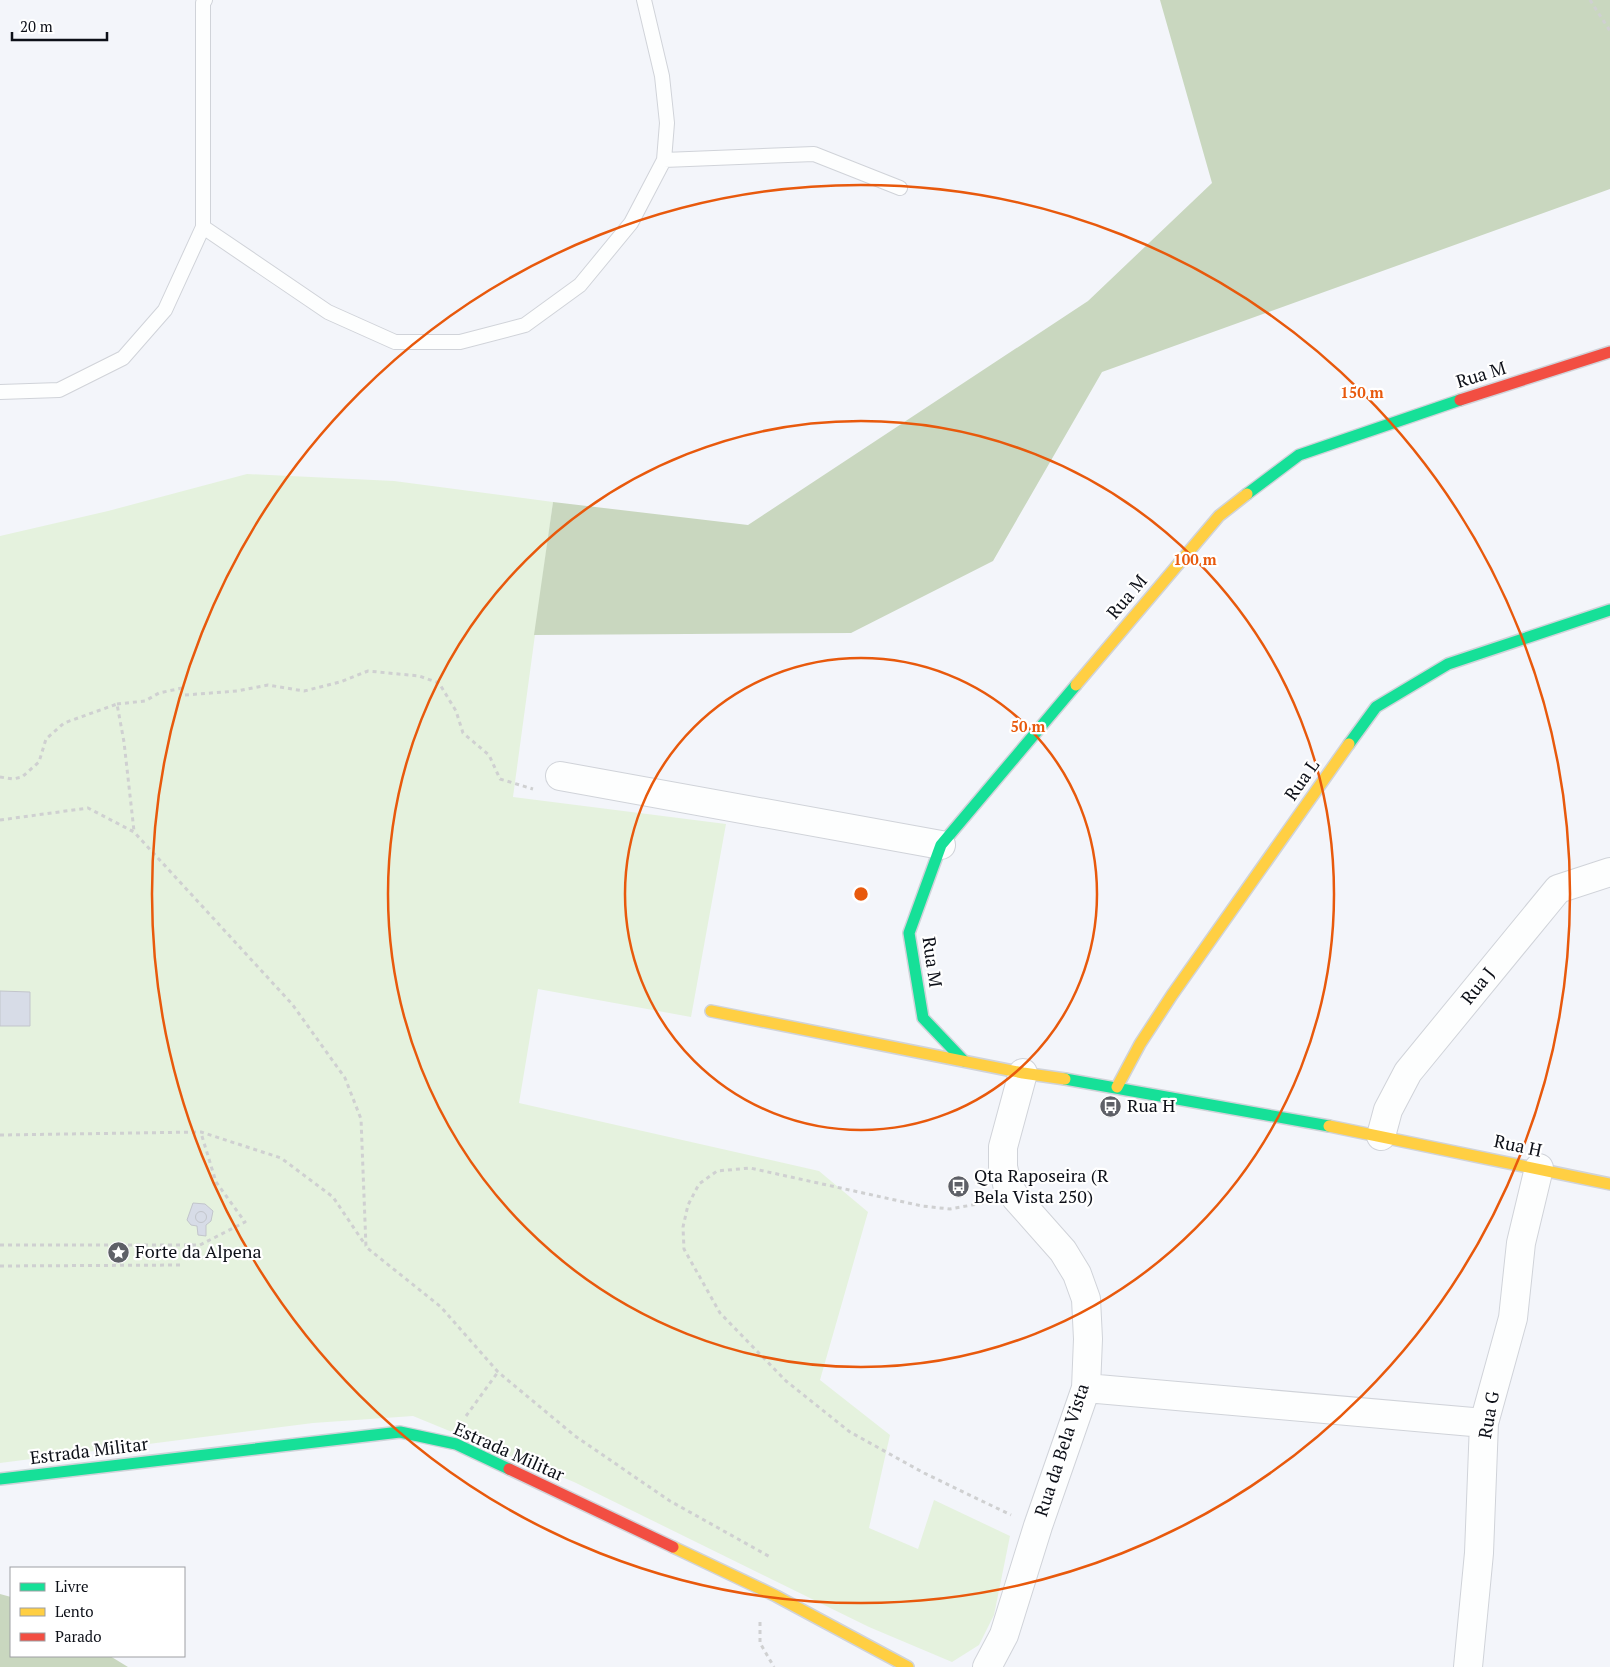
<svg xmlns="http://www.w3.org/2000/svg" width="1610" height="1667" viewBox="0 0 1610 1667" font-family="'PT Serif',serif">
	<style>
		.green { fill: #e5f2de }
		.forest { fill: #c9d7bf }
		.building { fill: #d7dce7; stroke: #c2c5cb }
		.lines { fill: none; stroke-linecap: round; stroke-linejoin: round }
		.lane-casing { stroke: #d0d3d9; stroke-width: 16 }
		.street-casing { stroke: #d0d3d9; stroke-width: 30 }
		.fast-casing { stroke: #d0d3d9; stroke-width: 14 }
		.slow-casing { stroke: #d0d3d9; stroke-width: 14 }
		.jam-casing { stroke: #d0d3d9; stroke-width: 14 }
		.path { stroke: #cfd0d1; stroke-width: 3; stroke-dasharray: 4 4; stroke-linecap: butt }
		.lane { stroke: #fdfefe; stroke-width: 14 }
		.street { stroke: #fdfefe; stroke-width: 28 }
		.fast { stroke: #16e098; stroke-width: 11 }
		.slow { stroke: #ffcf43; stroke-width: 11 }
		.jam { stroke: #f24e42; stroke-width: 11 }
		.ring { fill: none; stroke: #e8590c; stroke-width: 2.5 }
		.labels { text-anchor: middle; stroke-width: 4.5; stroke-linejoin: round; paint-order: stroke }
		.street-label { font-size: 18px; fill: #0d1018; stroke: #fff }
		.poi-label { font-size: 18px; fill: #0d1018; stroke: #fff; text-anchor: start }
		.centre { fill: #e8590c; stroke: #fff; stroke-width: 2.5 }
		.ring-label { font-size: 15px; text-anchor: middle; font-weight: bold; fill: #e8590c; stroke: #fff; stroke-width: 4.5; stroke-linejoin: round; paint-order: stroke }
	</style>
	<rect width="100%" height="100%" fill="#f3f5fa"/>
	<path class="green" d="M247,474L394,481L553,502L513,797L726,824L691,1017L538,989L519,1103L819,1171L868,1212L820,1380L890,1435L869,1528L918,1549L934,1500L1010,1536L994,1615L979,1645L952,1662L869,1627L574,1482L413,1416L313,1423L0,1463V536L108,511Z"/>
	<path class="forest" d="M1160,0H1610V189L1102,372L993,561L851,633L534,635L553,502L748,525L1088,301L1212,183Z
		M0,1594L11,1597V1656H110L128,1667H0Z"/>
	<path class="building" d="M0,991L30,992V1026H0Z
		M193,1203L205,1204L213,1211L211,1221L206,1225V1236L198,1235L197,1226L191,1225L187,1220Z
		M195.5 1217a5.5 5.5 0 1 1 11 0a5.5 5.5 0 1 1-11 0Z"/>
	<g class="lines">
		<defs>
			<path id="lane" d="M664,160L814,154L900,188
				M203,227L328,312L395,342H460L525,325L580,285L631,223L664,160L667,123L662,76L644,0
				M0,392L59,390L123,358L165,310L203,227V3L205,0"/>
			<path id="street" d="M560,776L941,845
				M1381,1136L1388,1110L1408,1072L1558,889L1610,872
				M1086,1388L1484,1423
				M987,1667L1004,1635L1038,1526L1086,1388L1088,1339L1086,1299L1077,1274L1063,1251L1016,1198L1007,1184L1003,1167V1147L1023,1073
				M1468,1667L1479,1553L1484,1423L1513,1318L1521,1243L1539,1168"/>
			<path id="fast" d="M1247,494L1299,455L1460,400
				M1349,744L1376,707L1448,664L1610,610
				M964,1061L923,1018L909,933L941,845L1076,685
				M1065,1079L1329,1126
				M0,1479L400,1432L456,1444L509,1469"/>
			<path id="slow" d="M1076,685L1219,516L1247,494
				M711,1011L1023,1073L1065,1079
				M1117,1087L1140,1044L1172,995L1349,744
				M1329,1126L1610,1184
				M673,1547L776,1596L908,1667"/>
			<path id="jam" d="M1460,400L1610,352
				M509,1469L673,1547"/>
		</defs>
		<use href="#lane" class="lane-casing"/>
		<use href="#street" class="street-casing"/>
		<use href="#fast" class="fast-casing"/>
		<use href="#slow" class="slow-casing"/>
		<use href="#jam" class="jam-casing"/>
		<path class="path" d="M1590,0L1610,31
			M185,695L237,691L268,685L304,691L340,682L368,671L419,676L439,683L456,711L463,733L489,755L500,779L533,789
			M117,704L145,701L159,693L182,688
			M0,777L13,779L22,777L39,762L46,739L64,723L117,704L124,742L134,831
			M0,820L88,808L134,832L292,1004L345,1078L361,1119L366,1247L441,1307L498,1372L575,1436L670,1501L772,1558
			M0,1135L201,1132L281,1158L333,1197L366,1246
			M983,1203L950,1209L922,1206L750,1168L717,1171L699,1184L688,1205L683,1227L684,1249L720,1313L786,1381L850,1432L924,1473L1011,1515
			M0,1245H200L245,1222L216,1182L201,1133
			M0,1266L183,1265
			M466,1416L498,1372
			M760,1622V1643L774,1667"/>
		<use href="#lane" class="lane"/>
		<use href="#street" class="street"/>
		<use href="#fast" class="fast"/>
		<use href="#slow" class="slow"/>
		<use href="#jam" class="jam"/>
	</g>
	<g class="ring">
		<circle cx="861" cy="894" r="236"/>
		<circle cx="861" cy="894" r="473"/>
		<circle cx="861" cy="894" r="709"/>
	</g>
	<defs>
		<symbol id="bus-disc" viewBox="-11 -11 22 22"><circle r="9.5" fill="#5e6067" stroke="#fff"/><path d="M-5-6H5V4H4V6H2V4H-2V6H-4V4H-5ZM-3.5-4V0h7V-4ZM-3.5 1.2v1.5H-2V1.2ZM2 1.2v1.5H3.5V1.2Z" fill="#fff"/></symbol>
		<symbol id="sight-disc" viewBox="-11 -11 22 22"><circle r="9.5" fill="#5e6067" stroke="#fff"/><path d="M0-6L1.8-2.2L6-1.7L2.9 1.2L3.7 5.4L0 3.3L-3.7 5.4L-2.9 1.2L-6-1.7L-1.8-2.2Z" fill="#fff"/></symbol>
	</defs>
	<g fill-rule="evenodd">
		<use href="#bus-disc" x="1098" y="1094" width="25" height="25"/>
		<use href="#bus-disc" x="946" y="1174" width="25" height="25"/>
		<use href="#sight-disc" x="106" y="1240" width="25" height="25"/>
	</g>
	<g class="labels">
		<g class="street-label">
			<text transform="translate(1481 375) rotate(-17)" y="6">Rua M</text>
			<text transform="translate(1127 597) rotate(-50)" y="6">Rua M</text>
			<text transform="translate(1302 780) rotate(-55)" y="6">Rua L</text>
			<text transform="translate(932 962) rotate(82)" y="6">Rua M</text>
			<text transform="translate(1478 986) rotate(-51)" y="6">Rua J</text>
			<text transform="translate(1518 1146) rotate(12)" y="6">Rua H</text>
			<text transform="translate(1489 1415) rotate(-80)" y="6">Rua G</text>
			<text transform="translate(1062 1450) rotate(-72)" y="6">Rua da Bela Vista</text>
			<text transform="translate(89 1451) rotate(-7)" y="6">Estrada Militar</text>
			<text transform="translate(509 1452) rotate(24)" y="6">Estrada Militar</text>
		</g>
		<g class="poi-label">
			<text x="1127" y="1112">Rua H</text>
			<text x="974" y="1182">Qta Raposeira (R<tspan x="974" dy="21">Bela Vista 250)</tspan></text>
			<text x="135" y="1258">Forte da Alpena</text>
		</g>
	</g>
	<circle cx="861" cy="894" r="8" class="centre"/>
	<g class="ring-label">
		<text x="1362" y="398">150 m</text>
		<text x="1195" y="565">100 m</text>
		<text x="1028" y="732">50 m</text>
	</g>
	<rect x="10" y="1567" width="175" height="90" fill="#ffffff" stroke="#9e9fa3"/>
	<rect x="20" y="1583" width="25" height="8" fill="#16e098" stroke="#9e9fa3"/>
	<text x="55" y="1592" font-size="15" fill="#0d1018">Livre</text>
	<rect x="20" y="1608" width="25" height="8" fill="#ffcf43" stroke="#9e9fa3"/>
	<text x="55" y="1617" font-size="15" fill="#0d1018">Lento</text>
	<rect x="20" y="1633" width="25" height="8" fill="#f24e42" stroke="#9e9fa3"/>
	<text x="55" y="1642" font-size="15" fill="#0d1018">Parado</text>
	<path d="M12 32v8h95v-8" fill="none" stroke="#0d1018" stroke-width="2.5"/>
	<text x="20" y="32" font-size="15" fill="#0d1018" stroke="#ffffff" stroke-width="4" paint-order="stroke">20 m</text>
</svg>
